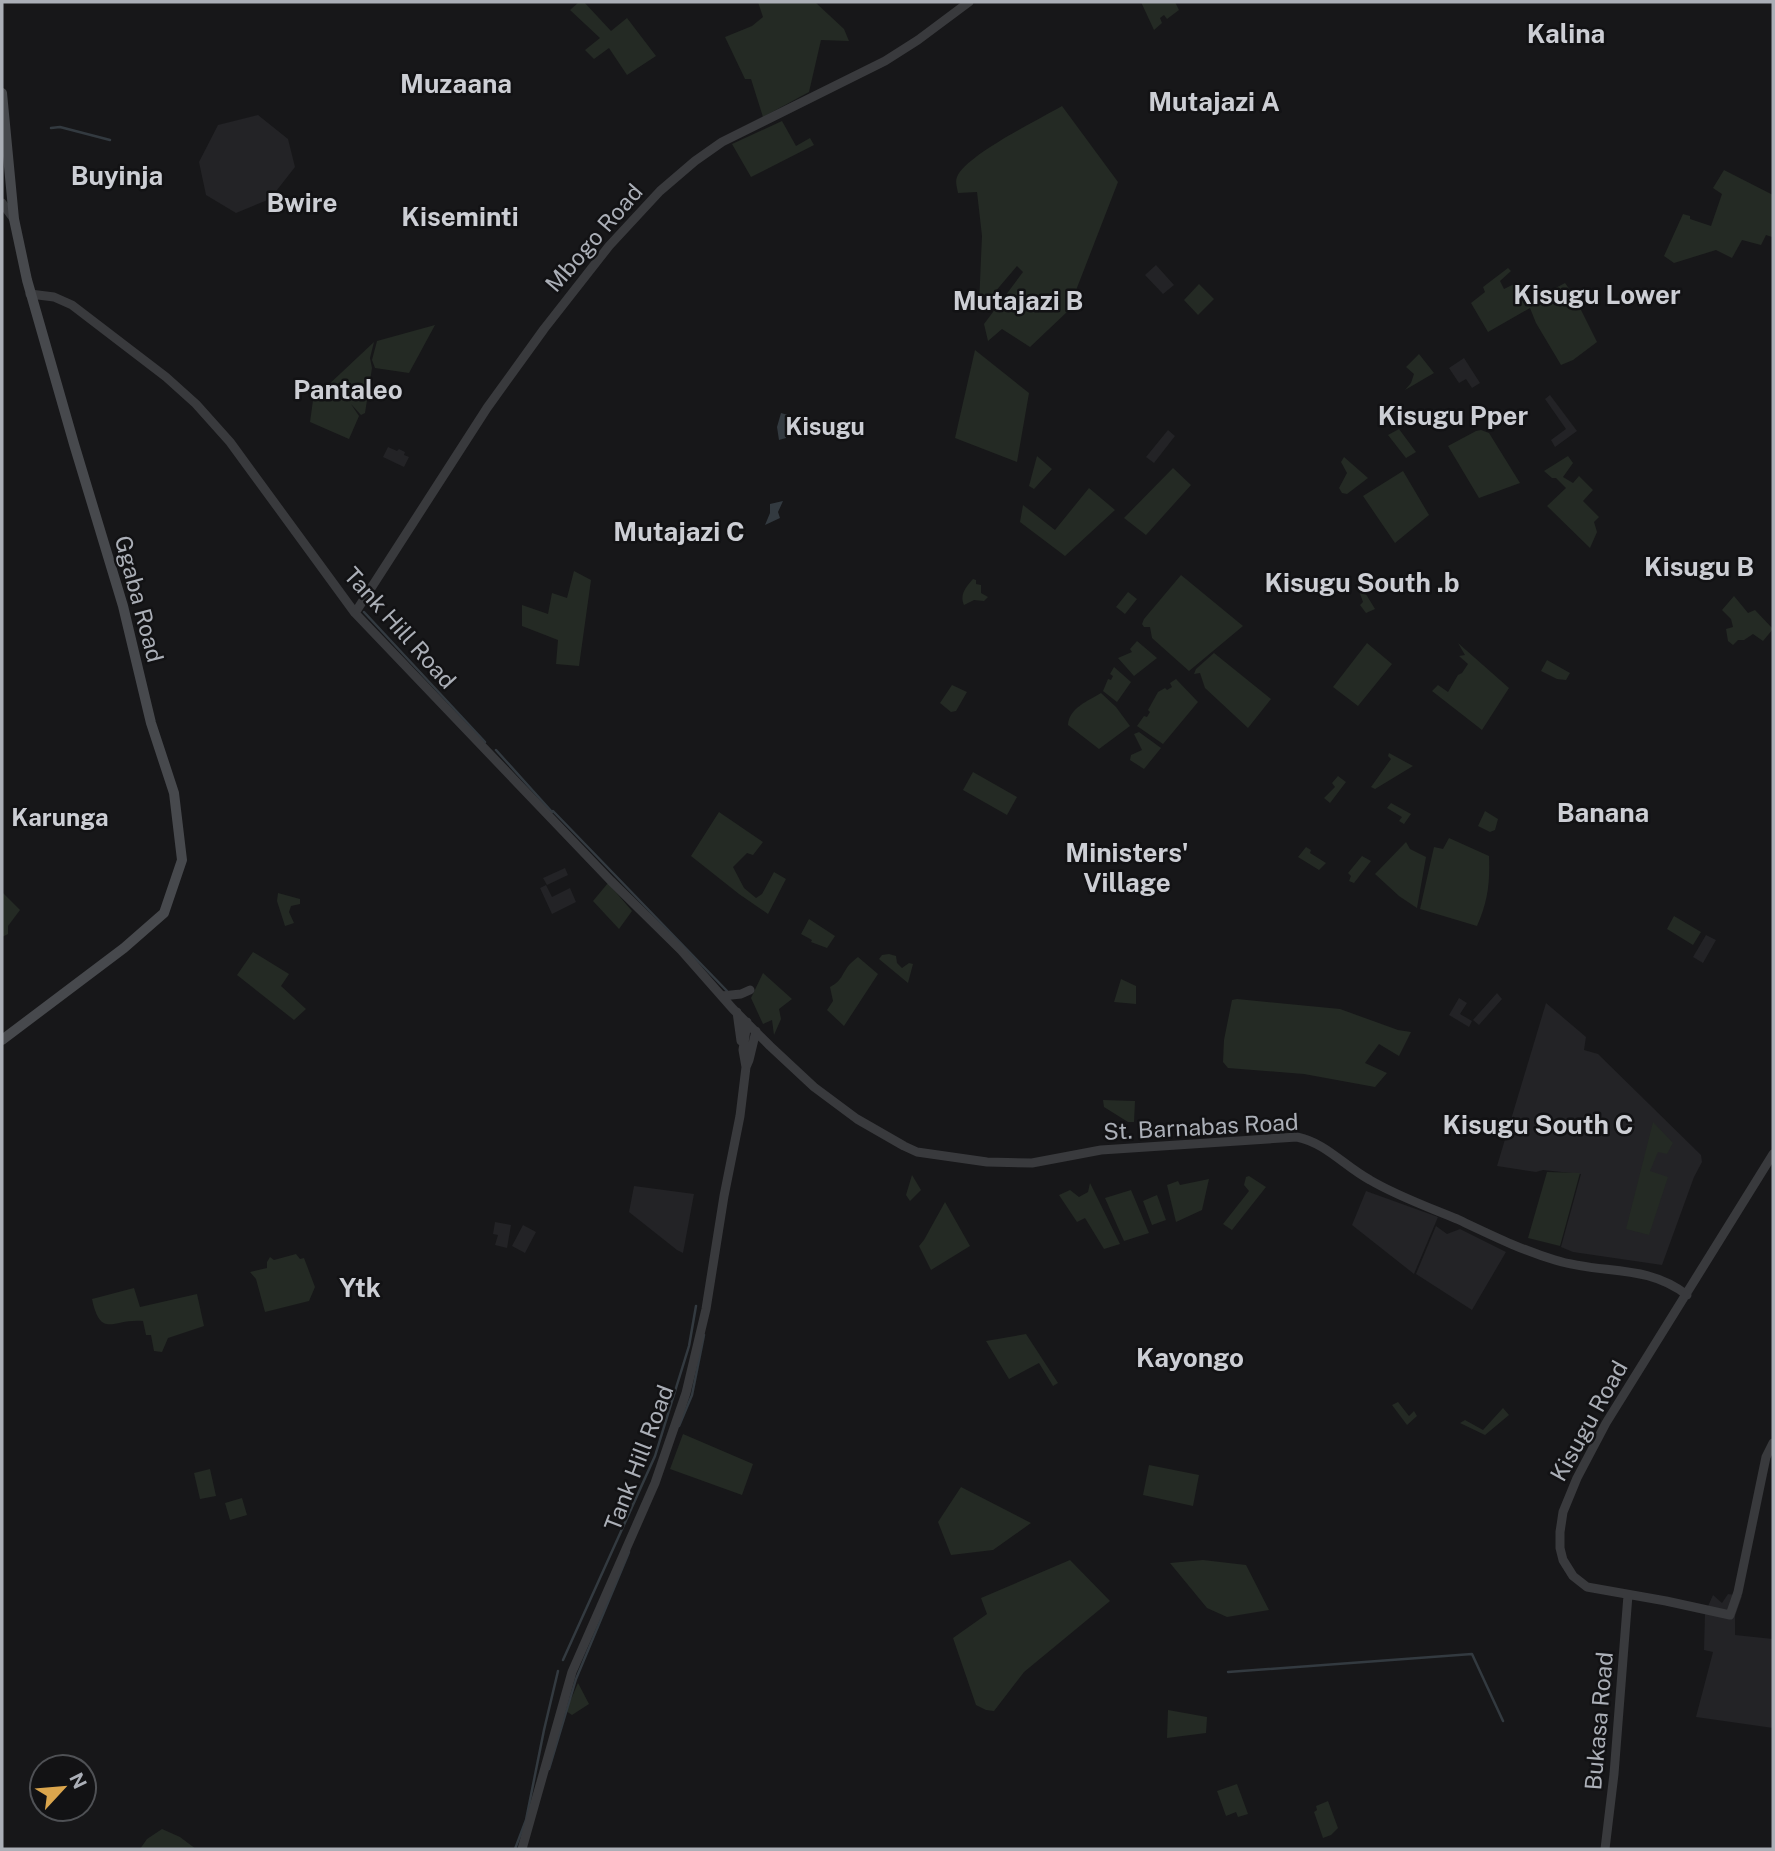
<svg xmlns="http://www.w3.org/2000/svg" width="1775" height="1851" viewBox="0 0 1775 1851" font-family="'Public Sans',sans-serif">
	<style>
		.built { fill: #232326 }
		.green { fill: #242a24 }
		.water { fill: #333a40 }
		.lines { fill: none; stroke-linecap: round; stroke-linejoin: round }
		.stream { stroke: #333a40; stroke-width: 2.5 }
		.tertiary { stroke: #393a3d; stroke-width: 9 }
		.secondary { stroke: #47494d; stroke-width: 10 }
		.labels { text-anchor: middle; stroke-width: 5; stroke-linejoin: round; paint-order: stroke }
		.street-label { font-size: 23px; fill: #abafb7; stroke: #121214 }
		.neighbourhood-label { font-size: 24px; font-weight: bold; fill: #ccced4; stroke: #121214 }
		.quarter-label { font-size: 26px; font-weight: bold; fill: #ccced4; stroke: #121214 }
	</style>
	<rect width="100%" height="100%" fill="#171719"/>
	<path class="built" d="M258,115L288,139L295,167L270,199L236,213L206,195L199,162L218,125Z
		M1156,265L1174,285L1163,294L1145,275Z
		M1464,358L1480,383L1472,388L1466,379L1459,383L1449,368Z
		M1550,395L1577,431L1555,447L1551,440L1566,429L1545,399Z
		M1168,430L1175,436L1154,463L1146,457Z
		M388,447L397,451L399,449L405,452L404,455L409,457L404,467L383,457Z
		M565,868L568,875L547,885L543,878Z
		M546,885L552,897L570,888L576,902L552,914L540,888Z
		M1706,935L1716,940L1703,963L1693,957Z
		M1497,993L1502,999L1479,1025L1473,1020Z
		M1459,998L1467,1003L1460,1014L1472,1021L1469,1027L1449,1015Z
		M1546,1003L1586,1037L1584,1050L1598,1054L1701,1155L1702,1162L1694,1177L1662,1265L1573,1252L1561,1247L1581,1174L1543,1170L1536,1172L1497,1166Z
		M634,1186L694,1194L683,1253L677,1250L629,1212Z
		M1366,1191L1438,1217L1414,1274L1352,1225Z
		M495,1222L511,1225L507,1248L495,1245L498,1235L493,1234Z
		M523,1225L536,1232L525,1253L512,1246Z
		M1436,1226L1447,1234L1460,1229L1506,1252L1472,1310L1416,1274Z
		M1728,1594L1742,1596L1735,1616V1635L1773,1639V1728L1696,1717L1713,1652L1704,1650L1705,1613L1713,1595L1722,1603Z"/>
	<path class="green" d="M579,2H584L611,31L627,18L656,56L627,75L609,48L594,59L585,50L600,38L570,10Z
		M758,2H815L844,29L849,41L821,40L809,92L763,117L751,79H745L725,37L752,26L763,17Z
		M1141,2H1175L1179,10L1167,19L1164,15L1160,18L1162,23L1154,30Z
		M1062,106L1118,182L1068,311L1030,347L1002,329L988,341L984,324L1023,272L1017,266L983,306L979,304L982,236L977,192L958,193C957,187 955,182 957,177C966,155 1040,119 1062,106Z
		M782,121L796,146L810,138L814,145L751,177L732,144Z
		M1724,170L1773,195L1772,237L1766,235L1761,245L1742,240L1732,258L1716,250L1674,263L1664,256L1683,214L1690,216V219L1711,226L1722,194L1713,188Z
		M1508,268L1511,271L1500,281L1504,289L1518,282L1531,301L1565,283L1573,294L1597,342L1573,360L1561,365L1536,323L1530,308L1488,332L1471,303L1485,292L1483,287Z
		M1199,284L1214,299L1198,315L1184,300Z
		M435,325L409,373L375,368L372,360L377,341Z
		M374,342L370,358L372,368L365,413L361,415L351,404L359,416L349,439L310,422L314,393L344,397L339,390L325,388Z
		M975,350L1029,393L1017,462L955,438Z
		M1419,354L1434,373L1405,390L1411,383L1414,374L1406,367Z
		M1399,429L1416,452L1406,458L1388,435Z
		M1481,430L1489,433L1520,483L1479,498L1448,446L1476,431Z
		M1037,456L1052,469L1034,489L1029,486Z
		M1568,456L1573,463L1563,477L1573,483L1579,476L1593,490L1583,501L1599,517L1594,522L1597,532L1590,548L1547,506L1566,488L1556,478H1552L1544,471Z
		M1344,457L1368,478L1347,494L1342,493L1339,488L1347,473L1341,462Z
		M1173,468L1191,485L1146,535L1124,518Z
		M1403,471L1429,515L1395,543L1363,496Z
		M1089,488L1115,510L1065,556L1020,522L1023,505L1055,530Z
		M574,571L591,580L579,666L556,664L558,640L522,626V605L548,614L552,593L567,598Z
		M1181,575L1243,626L1189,671L1152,638L1150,627H1144L1142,624L1144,619Z
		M973,579L976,580V584L981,585V593L988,597L984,601L974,600L964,605C959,594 967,586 973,579Z
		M1361,586L1375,609L1366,613L1360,605L1363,602L1359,591Z
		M1128,592L1137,599L1125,614L1116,607Z
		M1734,596L1748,613L1755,610L1773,629L1763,641L1753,634L1744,640H1738L1733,645L1728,641L1726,629L1733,627L1731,619L1722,610Z
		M1137,641L1157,658L1134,676L1118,658L1132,652L1130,649Z
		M1367,643L1392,664L1358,706L1333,687Z
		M1458,643L1509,688L1482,730L1432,691L1438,685L1448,692L1458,675L1462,673L1468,664L1459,656L1465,655Z
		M1214,653L1271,699L1248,728L1205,688L1200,673L1194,674L1196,669Z
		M1547,660L1570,673L1566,680L1557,679L1541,671Z
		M1114,667L1131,682L1117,702L1103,691L1108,679L1111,680L1113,676L1110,674Z
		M1176,679L1198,702L1163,744L1137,726L1144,716L1147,717L1150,712L1148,710L1158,692L1165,688L1167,690L1172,687L1170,683Z
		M952,685L967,692L956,711L951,712L940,703Z
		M1101,693L1116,707L1130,726L1099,749L1068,725C1069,708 1088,701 1101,693Z
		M1139,732L1161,748L1144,769L1130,760L1131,755L1142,750L1134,734Z
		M1389,753L1413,766L1375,789L1371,787L1391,759L1388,756Z
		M973,772L1017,797L1007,815L963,790Z
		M1338,776L1346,782L1330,803L1324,798L1335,787L1332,783Z
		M1391,803L1411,814L1404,824L1399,821L1402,817L1387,808Z
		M1485,811L1498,819L1495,830L1490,832L1478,826Z
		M719,812L763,842L753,855L747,853L733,867L744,888L756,898L762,894L774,872L786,879L768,914L739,894L691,856Z
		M1449,838L1489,856C1490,883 1488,901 1477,926L1420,909L1434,847L1443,849Z
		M1406,842L1410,849L1426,857L1417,908L1399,896L1375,874Z
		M1306,847L1311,850L1310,853L1326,863L1319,870L1298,857Z
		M1362,856L1371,861L1354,883L1349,881L1351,876L1348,873Z
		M608,883L632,911L619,929L593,901Z
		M2,892L20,910L8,926V934L2,937Z
		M278,893L300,899V904L291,906L289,912L294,923L285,926L277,901Z
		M1674,916L1701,932L1693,945L1667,929Z
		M809,919L835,936L827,948L811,942L812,940L801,934Z
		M253,952L289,974L281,986L306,1009L294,1020L237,975Z
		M889,954L896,956L897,963L902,968L909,963L913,964L908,983L879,959L882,955Z
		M858,957L878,974L844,1026L827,1010L833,1001L830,987C843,980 841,975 849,965C852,962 855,959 858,957Z
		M763,973L792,999L779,1009L781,1019L774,1035L772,1020L763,1024L751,998Z
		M1121,979L1136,986V1004L1114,1002Z
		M1237,999L1340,1009L1398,1030L1411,1032L1399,1056L1379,1044L1365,1063L1387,1073L1375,1087L1304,1074L1228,1068L1223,1062L1224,1040L1232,1000Z
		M1103,1100L1135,1101L1134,1122H1128L1104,1107Z
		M1653,1122L1673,1143L1667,1154L1658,1152L1650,1171L1668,1177L1649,1235L1626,1229Z
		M1547,1172L1580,1173L1560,1246L1528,1238Z
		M912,1175L921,1190L910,1201L906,1195Z
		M1249,1176L1266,1187L1232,1230L1223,1224L1249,1191L1244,1185L1246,1177Z
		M1209,1179L1202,1210L1176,1222L1167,1185L1178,1181L1180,1185Z
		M1090,1183L1120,1244L1104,1249L1085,1218L1077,1222L1059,1195L1070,1190L1079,1197L1088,1192Z
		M1131,1190L1149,1233L1124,1241L1105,1198Z
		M1157,1195L1166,1220L1152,1225L1143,1201Z
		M945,1202L970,1246L931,1270L919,1246L924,1240Z
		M296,1254L300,1259L304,1258L315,1287L309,1301L265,1312L256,1279L250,1272L267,1268V1262L270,1257L274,1260Z
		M134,1288L140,1307L197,1294L204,1326L168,1338L162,1352L154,1351L151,1335H146L143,1321C113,1318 101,1340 92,1299Z
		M1026,1334L1058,1383L1053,1386L1039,1363L1009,1379L986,1341Z
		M1398,1402L1409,1416L1414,1411L1417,1416L1407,1425L1392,1405Z
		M1503,1408L1509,1415L1485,1435L1460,1423L1465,1420L1483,1430Z
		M683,1434L753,1464L742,1495L670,1469Z
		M1149,1465L1199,1475L1193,1506L1143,1495Z
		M210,1469L216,1496L200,1499L194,1473Z
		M961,1487L1031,1523L993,1550L951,1555L938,1522Z
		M242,1498L247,1515L230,1520L225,1503Z
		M1070,1560L1110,1601L1024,1672L994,1711L986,1710L976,1705L953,1638L987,1614L981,1598Z
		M1203,1560L1246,1565L1269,1610L1227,1617L1207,1608L1170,1563Z
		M578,1683L589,1704L572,1715L566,1711Z
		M1168,1710L1207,1717L1206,1733L1167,1738Z
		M1237,1784L1248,1814L1238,1817L1236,1812L1226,1816L1217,1791Z
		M1328,1801L1338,1828L1331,1835L1323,1838L1314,1812L1317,1810L1316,1806Z
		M162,1829L180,1837L196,1849H140L147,1839Z"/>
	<path class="water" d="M781,413L788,415L785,426L786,438L779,440L777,427Z
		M783,501L778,512L780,518L765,525L770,513V504Z"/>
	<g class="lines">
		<path class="stream" d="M51,128L60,127L110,140
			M364,612L485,742
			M496,750L552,812
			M553,811L727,991
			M679,1426L692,1395L704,1335
			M563,1660L655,1456L689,1346L696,1306
			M1228,1672L1472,1654L1503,1721
			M549,1769L576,1679L629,1552
			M515,1849L526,1820L544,1730L558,1671"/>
		<path class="tertiary" d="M2,203L14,219
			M30,294L54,297L72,305L166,377L196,404L230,442L355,613L611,881L681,950L733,1009L770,1046L814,1087L857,1119L904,1146L917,1152L987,1162L1032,1163L1101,1150L1297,1137C1326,1143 1344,1166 1370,1180C1397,1196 1428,1207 1457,1219C1489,1234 1521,1250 1555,1260C1602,1275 1646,1263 1687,1295
			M355,613L487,408L544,329L609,246L660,191L695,161L722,142L885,61L918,40L969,2
			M722,996L741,994L750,990
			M737,1012L741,1041
			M746,1067L743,1050L747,1022
			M1773,1154L1606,1423L1577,1478L1563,1512L1560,1532V1548L1563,1560L1573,1576L1587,1587L1666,1601L1730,1615L1738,1592L1766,1457L1773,1443
			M522,1849L572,1672L655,1483L686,1393L706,1309L724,1196L740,1116L746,1067L749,1060L756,1031
			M1605,1849L1614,1774L1628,1595"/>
		<path class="secondary" d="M2,93L14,219L27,280L74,444L123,606L151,723L174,793L182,860L164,913L124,948L2,1040"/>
	</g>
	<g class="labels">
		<g class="street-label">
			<text transform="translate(594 238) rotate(-49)" y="8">Mbogo Road</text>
			<text transform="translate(139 599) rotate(75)" y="8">Ggaba Road</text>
			<text transform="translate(400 628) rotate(48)" y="8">Tank Hill Road</text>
			<text transform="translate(1201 1127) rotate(-3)" y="8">St. Barnabas Road</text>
			<text transform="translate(1589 1421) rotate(-61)" y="8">Kisugu Road</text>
			<text transform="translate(639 1458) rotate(-69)" y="8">Tank Hill Road</text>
			<text transform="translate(1599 1721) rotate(-85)" y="8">Bukasa Road</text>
		</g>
		<g class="neighbourhood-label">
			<text x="825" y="435">Kisugu</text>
			<text x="60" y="826">Karunga</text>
		</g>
		<g class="quarter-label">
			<text x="1566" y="43">Kalina</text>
			<text x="456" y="93">Muzaana</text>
			<text x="1214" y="111">Mutajazi A</text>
			<text x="117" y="185">Buyinja</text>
			<text x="302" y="212">Bwire</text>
			<text x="460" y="226">Kiseminti</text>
			<text x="1597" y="304">Kisugu Lower</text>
			<text x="1018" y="310">Mutajazi B</text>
			<text x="348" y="399">Pantaleo</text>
			<text x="1453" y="425">Kisugu Pper</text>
			<text x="679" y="541">Mutajazi C</text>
			<text x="1699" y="576">Kisugu B</text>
			<text x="1362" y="592">Kisugu South .b</text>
			<text x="1603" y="822">Banana</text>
			<text x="1127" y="862">Ministers'<tspan x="1127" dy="30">Village</tspan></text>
			<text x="1538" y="1134">Kisugu South C</text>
			<text x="360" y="1297">Ytk</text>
			<text x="1190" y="1367">Kayongo</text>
		</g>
	</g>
	<rect width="1775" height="1851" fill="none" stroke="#abafb7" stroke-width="7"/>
	<g transform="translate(63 1788) rotate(64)"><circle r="33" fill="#121214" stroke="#4f5155" stroke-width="2"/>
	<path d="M0-5L12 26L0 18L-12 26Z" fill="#dba64d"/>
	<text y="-10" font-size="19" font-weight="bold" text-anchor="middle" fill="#abafb7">N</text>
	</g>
</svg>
